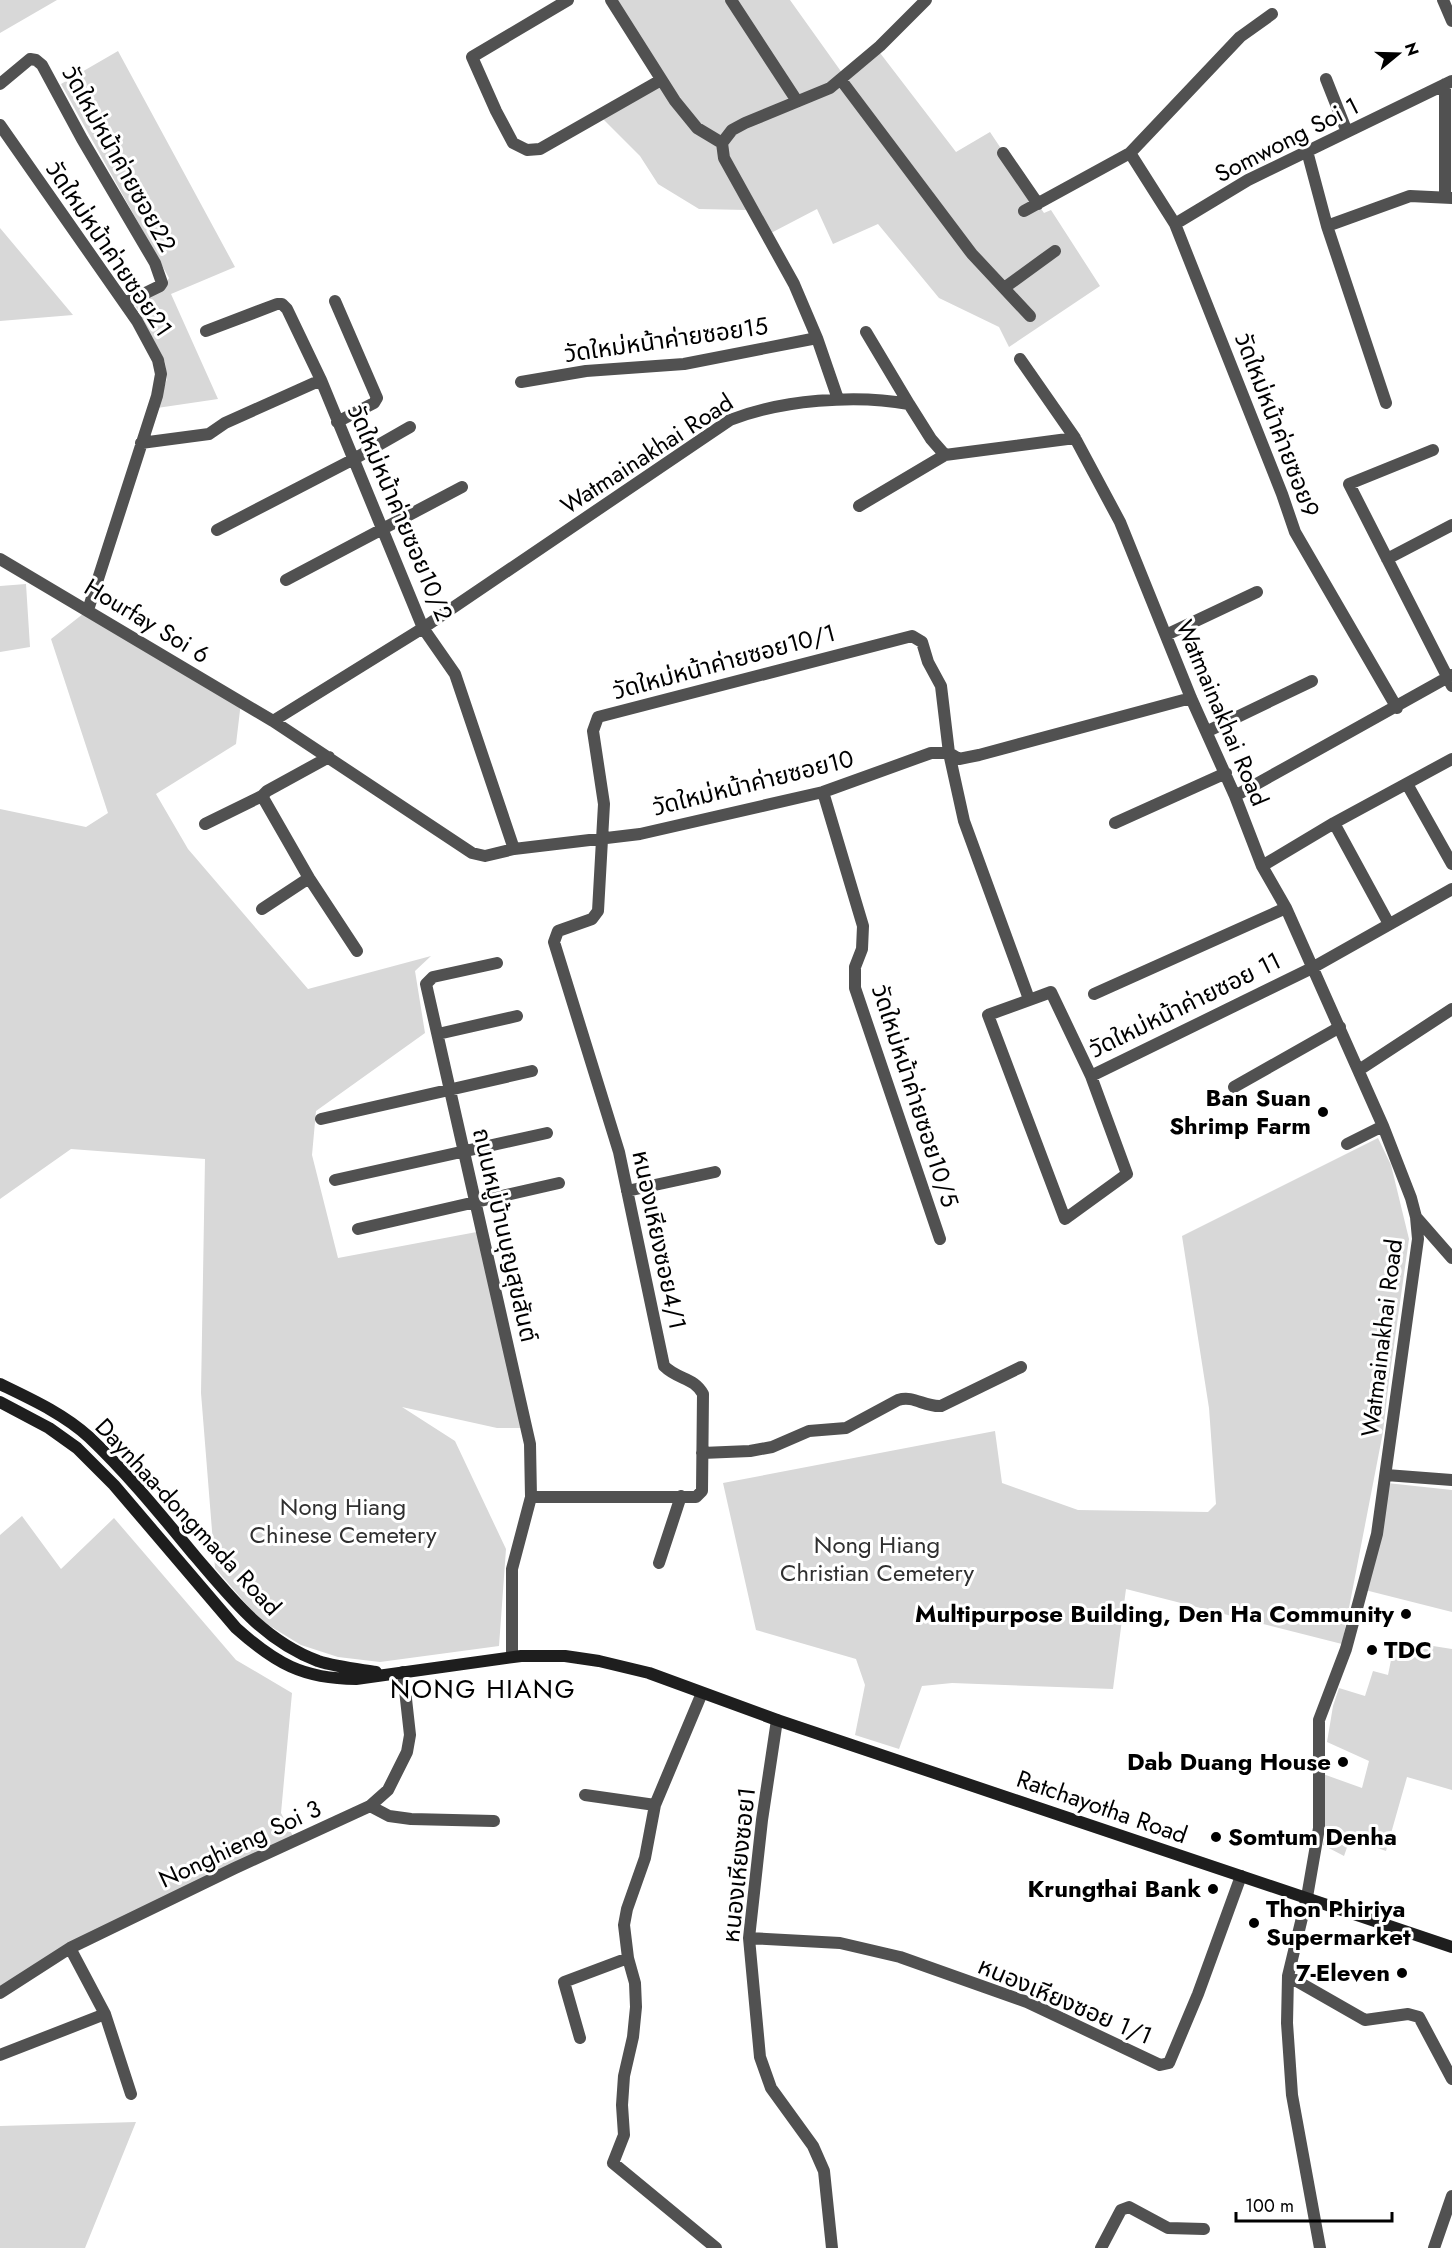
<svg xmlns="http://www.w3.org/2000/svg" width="1452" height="2248" viewBox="0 0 1452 2248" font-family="Jost,'Noto Sans Thai',sans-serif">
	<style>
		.green { fill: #d8d8d8 }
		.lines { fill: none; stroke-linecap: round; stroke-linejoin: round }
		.street { stroke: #515151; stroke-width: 12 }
		.secondary { stroke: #1e1e1e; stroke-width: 12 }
		.poi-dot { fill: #000; stroke: #fff; stroke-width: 2 }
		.labels { text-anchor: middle; stroke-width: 6; stroke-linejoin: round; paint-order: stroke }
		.street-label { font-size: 24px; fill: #000; stroke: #fff }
		.poi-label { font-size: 24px; font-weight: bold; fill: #000; stroke: #fff; text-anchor: end }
		.park-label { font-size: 24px; fill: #2f2f2f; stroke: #fff }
		.neighbourhood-label { font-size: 26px; letter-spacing: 1.5px; fill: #000; stroke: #fff }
	</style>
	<rect width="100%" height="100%" fill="#fff"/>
	<path class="green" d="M0,0H57L0,33Z
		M611,0H790L845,77L877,49L956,152L990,132L1044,213L1051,210L1100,286L1009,347L999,327L939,298L878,224L833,244L817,209L771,233L747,210L699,209L658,184L640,156L603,119L661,80Z
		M118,51L235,267L171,294L218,399L157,408L167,379L165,362L134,303L163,288L169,278L61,84Z
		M0,228L73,315L0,321Z
		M26,584L30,647L0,652V586Z
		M88,610L241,702L236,744L156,794L188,849L308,989L431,956L415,971L425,1033L316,1111L312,1155L338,1258L482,1231L527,1428H497L402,1407L455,1441L506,1549L499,1646L380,1662L338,1657L301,1645L260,1620L215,1568L201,1393L205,1159L71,1149L0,1199V809L86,827L108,813L51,639Z
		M1378,1138L1391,1165L1409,1239L1389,1380L1383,1432L1342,1644L1126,1589L1113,1689L952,1683L922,1686L899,1749L855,1735L865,1685L856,1659L756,1630L723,1483L995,1431L1002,1483L1078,1510L1208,1512L1216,1504L1209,1408L1182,1236Z
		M1387,1483L1452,1490V1612L1365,1590Z
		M22,1516L61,1569L114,1518L236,1660L292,1693L281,1813L295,1840L62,1953L0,1993V1535Z
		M1395,1640L1452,1649V1790L1407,1777L1386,1851L1375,1847L1376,1840L1357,1834L1351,1836L1344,1856L1323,1845L1326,1830L1322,1822L1323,1774L1362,1788L1369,1761L1327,1742L1333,1706L1339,1688L1365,1696L1373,1671L1388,1675Z
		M136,2122L85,2248H0V2126Z"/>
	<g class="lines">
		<path class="street" d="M568,0L472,57L496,111L513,143L527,150L540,149L661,80
			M611,0L675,101L697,128L722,143
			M731,0L797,101
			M1443,0L1452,21
			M1326,79L1347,132
			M841,80L972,254L1030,316
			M0,84L30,59L36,60L42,65L82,139L155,263L162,283L160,286L125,303
			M0,125L137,321L158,360L161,374L157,396L88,610
			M1307,151L1327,226L1410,196L1452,198
			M1003,153L1038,204
			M1130,153L1175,224L1282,494L1295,532L1397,708
			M1445,197V84
			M1024,211L1130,153L1240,37L1272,14
			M1175,224L1248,180L1452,81
			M1327,226L1386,403
			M1004,288L1055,251
			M335,301L377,398L374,403L337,422
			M206,331L277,304H282L287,309L321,380L423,628L455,674L514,849
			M866,332L909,404
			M1020,359L1075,438
			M521,382L586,371L684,364L817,338
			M838,399L817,338L794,284L724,158L722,143L732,130L745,123L830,88L880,46L926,0
			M141,443L209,434L225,423L321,380
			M1433,450L1349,484L1452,686
			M859,506L945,455
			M217,530L354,459L410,427
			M0,559L273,721L472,853L485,856L514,849L640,834L823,792L931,753H949L959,759L979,755L1191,698
			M1387,559L1452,525
			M286,580L462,487
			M1166,635L1257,592
			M273,721L423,628L730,420C781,400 855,394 909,404L931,439L945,455L1075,438L1120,522L1191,698L1235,796L1262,866L1286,908L1383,1126L1411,1198L1416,1217L1418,1239L1377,1534L1346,1649L1319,1720V1828L1307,1897L1288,1976L1287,2023L1292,2095L1320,2248
			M1208,731L1312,681
			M1407,784L1452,864
			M823,792L863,926L862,949L855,967V988L940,1239
			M262,796L309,878L357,951
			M1235,796L1452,675
			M1115,823L1226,773
			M1334,823L1389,924
			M205,824L262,796L267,791L329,757
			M1262,866L1334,823L1452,759
			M262,909L309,878
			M497,963L433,977L426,984L530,1444L531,1497L512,1569V1656
			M1094,994L1286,908
			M438,1034L517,1016
			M1359,1070L1452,1009
			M1091,1076L1127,1174L1065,1219L988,1015L1051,992L1091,1076L1312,968L1452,889
			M1234,1087L1340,1027
			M321,1119L532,1071
			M1347,1144L1383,1126
			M335,1180L547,1133
			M627,1191L715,1172
			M1416,1217L1452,1258
			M358,1229L559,1183
			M702,1453L750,1451L772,1447L809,1431L846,1428L898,1400C914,1395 924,1407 941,1406L1021,1367
			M1386,1475L1452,1480
			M531,1497H696L702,1491L703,1394C694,1377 678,1380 664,1366L619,1152L554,942L558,931L592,919L598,911L604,804L593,731L598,717L912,636L922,642L928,662L941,686L949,753L964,821L1029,999
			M659,1563L681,1496
			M702,1693L655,1805L645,1858L627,1909L624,1925L628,1958L635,1983L636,2007L633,2037L624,2076L622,2105L624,2135L613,2163L716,2248
			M777,1720L762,1820L749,1938L760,2057L771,2088L813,2146L824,2171L832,2248
			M585,1795L655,1805
			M370,1806L389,1816L411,1819L494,1821
			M749,1938L840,1943L900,1957L1027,2002L1160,2065L1169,2063L1198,1994L1241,1876
			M70,1948L105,2014L131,2094
			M1288,1976L1365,2020L1408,2014L1419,2017L1452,2079
			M0,1993L70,1948L235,1868L370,1806L388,1790L407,1752L410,1735L403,1672
			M580,2038L564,1982L628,1958
			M0,2055L105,2014
			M1101,2248L1121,2210L1129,2207L1168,2228L1204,2229
			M1434,2248L1452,2196"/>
		<path class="secondary" d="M0,1384C31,1399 64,1414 89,1437C128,1474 161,1515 195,1556C231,1598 264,1641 318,1661C337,1667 357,1669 376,1672
			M0,1402L49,1428L77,1448L114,1485L236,1628C275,1663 303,1679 356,1679L521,1656H565L599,1661L649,1673L777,1720L1452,1947"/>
	</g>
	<g class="poi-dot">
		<circle cx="1323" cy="1112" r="6"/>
		<circle cx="1406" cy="1614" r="6"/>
		<circle cx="1372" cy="1650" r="6"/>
		<circle cx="1343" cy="1762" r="6"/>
		<circle cx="1216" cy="1837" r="6"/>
		<circle cx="1213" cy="1889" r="6"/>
		<circle cx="1254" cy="1923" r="6"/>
		<circle cx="1402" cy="1973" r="6"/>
	</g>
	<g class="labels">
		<g class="street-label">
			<text transform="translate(1287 140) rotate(-27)" y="8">Somwong Soi 1</text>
			<text transform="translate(119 159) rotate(61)" y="8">วัดใหม่หน้าค่ายซอย22</text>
			<text transform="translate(109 249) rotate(56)" y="8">วัดใหม่หน้าค่ายซอย21</text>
			<text transform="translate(666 340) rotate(-8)" y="8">วัดใหม่หน้าค่ายซอย15</text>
			<text transform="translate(1277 425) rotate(69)" y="8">วัดใหม่หน้าค่ายซอย9</text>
			<text transform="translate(647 454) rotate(-33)" y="8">Watmainakhai Road</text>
			<text transform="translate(400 513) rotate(67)" y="8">วัดใหม่หน้าค่ายซอย10/2</text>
			<text transform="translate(147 621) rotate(31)" y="8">Hourfay Soi 6</text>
			<text transform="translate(724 662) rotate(-15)" y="8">วัดใหม่หน้าค่ายซอย10/1</text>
			<text transform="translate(1222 713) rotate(67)" y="8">Watmainakhai Road</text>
			<text transform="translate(753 783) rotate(-14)" y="8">วัดใหม่หน้าค่ายซอย10</text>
			<text transform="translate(1185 1005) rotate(-26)" y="8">วัดใหม่หน้าค่ายซอย 11</text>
			<text transform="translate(915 1096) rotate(72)" y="8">วัดใหม่หน้าค่ายซอย10/5</text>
			<text transform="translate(505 1235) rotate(77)" y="8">ถนนหมู่บ้านบุญสุขสันต์</text>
			<text transform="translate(659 1240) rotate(78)" y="8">หนองเหียงซอย4/1</text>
			<text transform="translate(1382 1338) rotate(-83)" y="8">Watmainakhai Road</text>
			<text transform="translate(188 1517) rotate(47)" y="8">Daynhaa-dongmada Road</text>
			<text transform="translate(1102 1807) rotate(19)" y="8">Ratchayotha Road</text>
			<text transform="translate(240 1844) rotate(-25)" y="8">Nonghieng Soi 3</text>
			<text transform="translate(739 1865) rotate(-84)" y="8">หนองเหียงซอย1</text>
			<text transform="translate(1065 2001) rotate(23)" y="8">หนองเหียงซอย 1/1</text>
		</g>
		<g class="poi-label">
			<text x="1311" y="1106">Ban Suan<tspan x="1311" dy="28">Shrimp Farm</tspan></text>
			<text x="1394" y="1622">Multipurpose Building, Den Ha Community</text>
			<text x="1384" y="1658" text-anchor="start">TDC</text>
			<text x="1331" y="1770">Dab Duang House</text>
			<text x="1228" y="1845" text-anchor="start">Somtum Denha</text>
			<text x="1201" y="1897">Krungthai Bank</text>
			<text x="1266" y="1917" text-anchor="start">Thon Phiriya<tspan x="1266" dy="28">Supermarket</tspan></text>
			<text x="1390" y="1981">7-Eleven</text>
		</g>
		<g class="park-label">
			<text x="343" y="1515">Nong Hiang<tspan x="343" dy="28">Chinese Cemetery</tspan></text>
			<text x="877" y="1553">Nong Hiang<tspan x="877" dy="28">Christian Cemetery</tspan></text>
		</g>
		<g class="neighbourhood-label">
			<text x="483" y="1698">NONG HIANG</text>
		</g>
	</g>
	<g transform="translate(1398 54) rotate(71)" stroke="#ffffff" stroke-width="4.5" paint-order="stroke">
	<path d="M0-4.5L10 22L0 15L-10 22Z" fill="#000000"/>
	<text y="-9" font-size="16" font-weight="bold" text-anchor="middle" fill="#000000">N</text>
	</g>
	<path d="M1236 2212v9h156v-9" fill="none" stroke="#000000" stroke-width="3"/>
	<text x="1245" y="2212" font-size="18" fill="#000000" stroke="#ffffff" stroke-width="4.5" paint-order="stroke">100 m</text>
</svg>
